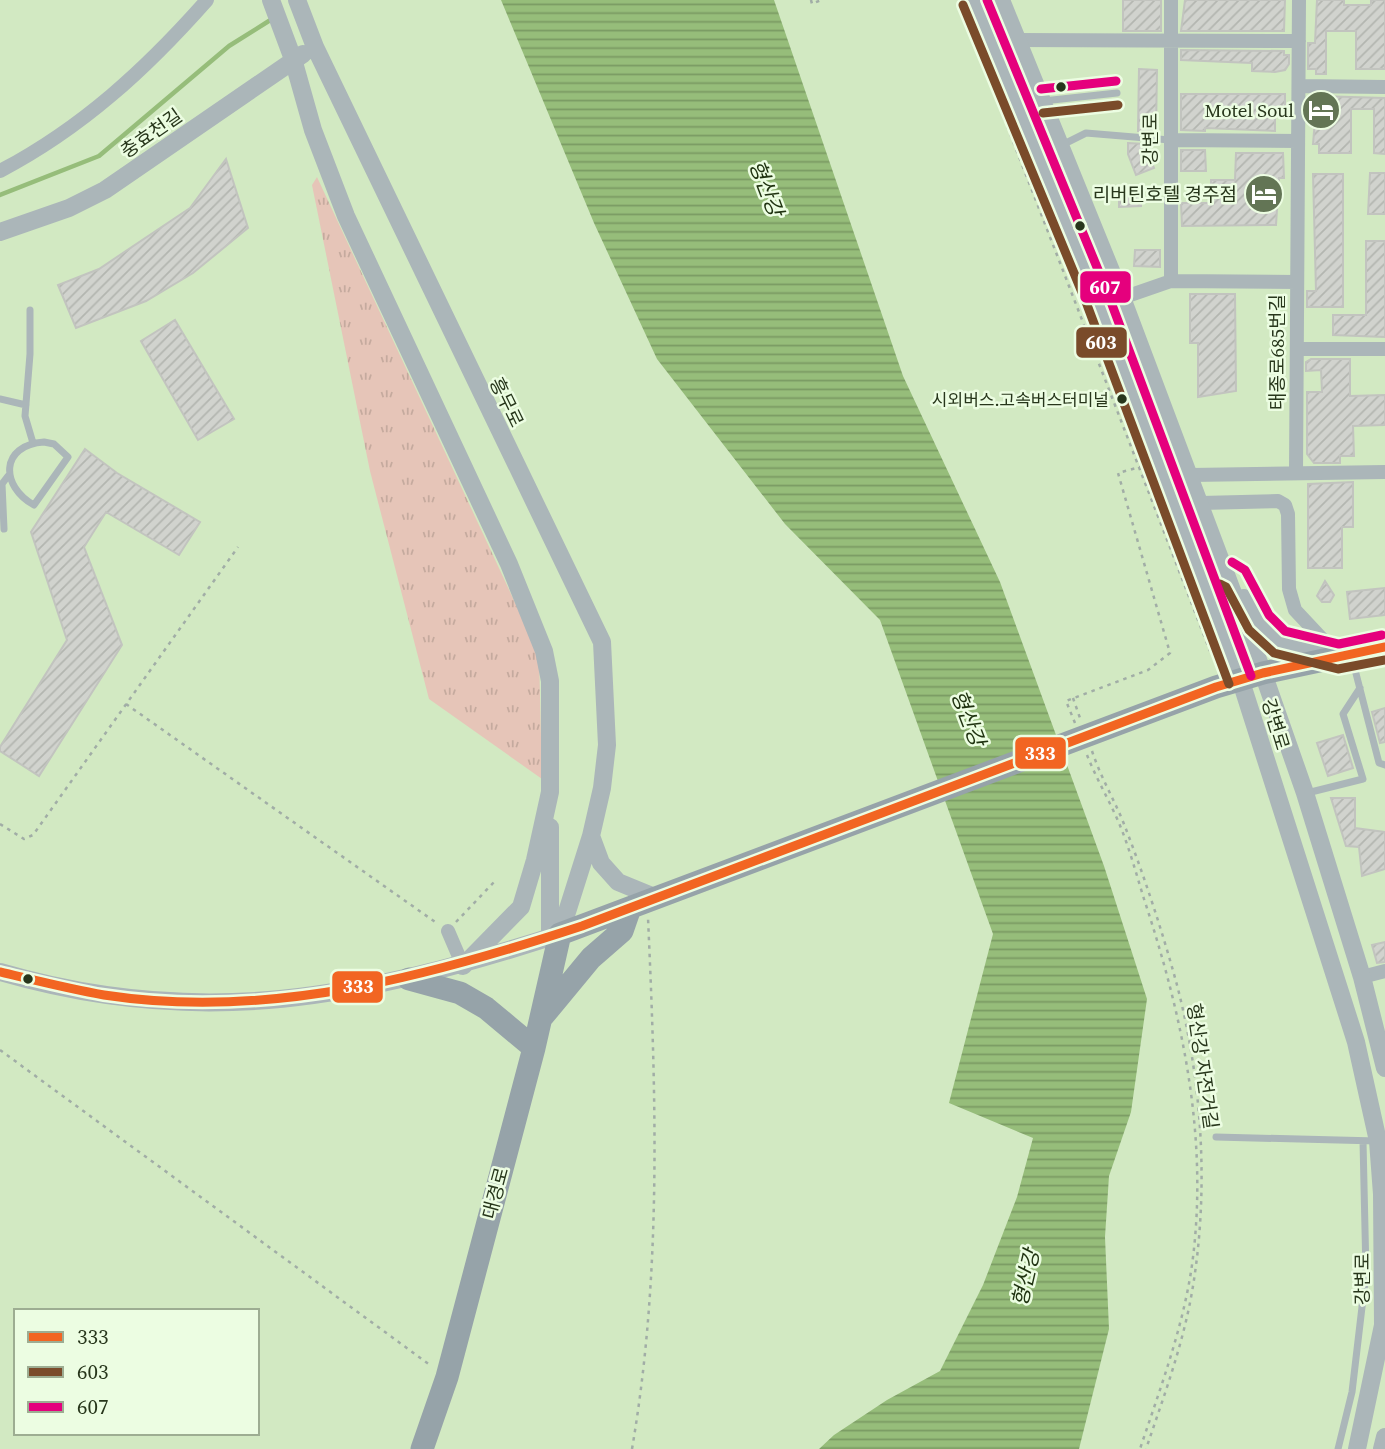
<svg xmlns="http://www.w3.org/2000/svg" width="1385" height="1449" viewBox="0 0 1385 1449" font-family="'Source Serif 4','Noto Sans KR',serif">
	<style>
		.park { fill: url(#park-tufts) }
		.water { fill: url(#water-rules) }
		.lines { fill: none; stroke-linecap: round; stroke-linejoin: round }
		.stream { stroke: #96bd7a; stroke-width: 4.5 }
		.building { fill: url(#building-hatch); stroke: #c2c4bf; stroke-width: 2 }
		.path { stroke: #a1ada6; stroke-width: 2.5; stroke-dasharray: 3.5 5; stroke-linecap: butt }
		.service { stroke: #abb6b9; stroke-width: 7 }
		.minor { stroke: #abb6b9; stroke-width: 14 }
		.tertiary { stroke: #abb6b9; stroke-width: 18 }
		.primary { stroke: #96a3a9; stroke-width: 23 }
		.bus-1-casing { stroke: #ecfde2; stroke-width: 14 }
		.bus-2-casing { stroke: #ecfde2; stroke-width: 14 }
		.bus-3-casing { stroke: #ecfde2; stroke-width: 14 }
		.bus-1 { stroke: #f26522; stroke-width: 9 }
		.bus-2 { stroke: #7a4b2a; stroke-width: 9 }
		.bus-3 { stroke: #e5007d; stroke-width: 9 }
		.bus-dot { fill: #27361b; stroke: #ecfde2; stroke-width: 2.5 }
		.labels { text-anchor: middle; stroke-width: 5; stroke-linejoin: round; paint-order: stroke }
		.bus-label { font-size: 17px; fill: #27361b; stroke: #ecfde2; text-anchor: end }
		.poi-label { font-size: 19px; fill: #27361b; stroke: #ecfde2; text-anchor: end }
		.street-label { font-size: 19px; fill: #27361b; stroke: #ecfde2 }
		.water-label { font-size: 21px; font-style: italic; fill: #203311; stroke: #ecfde2 }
		.line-badge { stroke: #ecfde2; stroke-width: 2.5 }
		.badge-label { font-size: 19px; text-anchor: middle; font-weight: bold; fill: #fff }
	</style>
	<defs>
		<pattern id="park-tufts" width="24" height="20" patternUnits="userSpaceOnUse" patternTransform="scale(1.75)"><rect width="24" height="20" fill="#e6c5b8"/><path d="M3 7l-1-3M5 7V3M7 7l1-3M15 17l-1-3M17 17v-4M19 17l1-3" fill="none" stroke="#c5aa9e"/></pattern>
		<pattern id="water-rules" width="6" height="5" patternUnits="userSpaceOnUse" patternTransform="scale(1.75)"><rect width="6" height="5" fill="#96bd7a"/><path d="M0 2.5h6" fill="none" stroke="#7a9a63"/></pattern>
		<pattern id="building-hatch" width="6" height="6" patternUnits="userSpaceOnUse" patternTransform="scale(1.75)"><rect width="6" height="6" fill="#d1d3ce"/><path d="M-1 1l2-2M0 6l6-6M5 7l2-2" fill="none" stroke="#b3b6b0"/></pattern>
	</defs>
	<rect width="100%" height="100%" fill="#d2e9c2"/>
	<path class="park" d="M317,177L539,654L542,779L429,699L370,471L312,185Z"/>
	<path class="water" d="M501,0H774L903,376L1000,582L1104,866L1147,999L1131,1112L1109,1176L1105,1237L1109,1329L1079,1449H819L834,1435L887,1400L940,1371L983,1285L1017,1197L1033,1138L949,1103L993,934L880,620L785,524L657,359L594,223Z"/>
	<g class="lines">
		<path class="stream" d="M0,195L99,156L229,46L272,19"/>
	</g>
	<path class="building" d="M1123,0H1161V31H1123Z
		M1185,0H1285L1284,31H1181Z
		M1317,0H1344V5H1371V0H1385V69H1356V31H1326V74H1316V69H1308V43H1315Z
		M1181,50L1284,51V55H1289V64L1285,70L1275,72L1252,71V63L1181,60Z
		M1139,69L1157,70L1156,131H1138Z
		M1181,94H1285V108H1275V131L1205,128V131L1181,130Z
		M1317,96L1385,98V154L1374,153V109H1351V153H1319V144H1313Z
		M1128,143L1144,144L1154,168L1136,175L1128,154Z
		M1181,150H1205L1206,171H1181Z
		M1236,153H1283L1284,178H1279L1276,225L1182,226L1181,203H1211V180H1235Z
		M226,159L248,228L193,273L146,301L76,328L58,285L99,269L190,208Z
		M1370,173H1385V214H1368Z
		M1313,174H1343V307H1307V291H1316Z
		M1119,194H1141V206L1119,207Z
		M1366,241H1385V337L1333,335V315H1366Z
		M1135,250H1160V267L1134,266Z
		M1190,294H1235L1236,391L1198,397V343H1190Z
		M175,320L234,419L198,440L141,341Z
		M1311,359H1350V396L1385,395V425L1353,426L1354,456H1340V463H1314L1307,454V392H1322L1321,370L1306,371V362Z
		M85,449L117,473L200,522L179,555L106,512L84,547L122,645L39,776L0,751V747L67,640L31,532Z
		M1353,482V527H1342V568H1308V484Z
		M1325,581L1334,595L1330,602H1322L1317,596Z
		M1385,588V615L1350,619L1347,592Z
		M1385,708V742L1380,743L1372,712Z
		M1343,735L1353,768L1328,776L1317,743Z
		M1331,798H1355V828L1385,832V869L1362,876L1359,847L1346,846Z
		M1385,942V962L1377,963L1372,945Z"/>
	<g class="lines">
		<path class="path" d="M811,0L812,4L821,0
			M1004,118L1210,651
			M1073,698L1080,718
			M126,704L438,924
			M1075,723L1066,701L1148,670L1170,653L1118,473L1140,467
			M1092,751C1100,775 1112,796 1122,819C1143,872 1162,930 1177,985C1202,1081 1209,1188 1193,1286C1184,1342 1164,1396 1146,1449
			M1087,755C1096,778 1109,800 1119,823C1129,847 1136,873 1144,899C1183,1017 1209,1140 1192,1265C1183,1328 1160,1389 1140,1449
			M0,824L24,839L33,835L238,547
			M456,922L495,881
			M0,1050L430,1365
			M632,1449C662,1273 656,1096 648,918"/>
		<path class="service" d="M1043,101L1117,93
			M1060,146L1086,133L1170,140
			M30,310V354L25,416L33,443
			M0,399L26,405
			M44,442L54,444L68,457L34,505C0,486 0,445 44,442Z
			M4,529L2,484L8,476
			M1352,658L1379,763L1385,765
			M1307,793L1363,779L1343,714L1360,688
			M1216,1137L1377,1141
			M1338,1449L1352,1392L1366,1273L1363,1141"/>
		<path class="minor" d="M1171,0V281
			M1016,40L1299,41
			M1299,86L1385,87
			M1171,140L1298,141
			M0,171C82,128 146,69 207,0
			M1122,298L1171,281L1297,282
			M1297,349H1385
			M1296,473L1299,0
			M1191,475L1385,472
			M1201,503L1278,501L1285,505L1288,514L1289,589L1295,610L1339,657
			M448,931L463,966
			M1362,977L1385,971"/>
		<path class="tertiary" d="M271,0L293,59L313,130L346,216L509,564L544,651L550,681V792L535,860L521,907L463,966
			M297,0L315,47L602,642L607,745L602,788L591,836L601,863L618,882L657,898
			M974,0L1097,298L1230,647L1356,1042L1378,1141L1382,1194L1383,1325L1357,1449
			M1001,0L1122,298L1263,673L1305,793L1362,977L1385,1068
			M0,232L69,208L105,190L303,54
			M1244,598C1274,647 1282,643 1335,656
			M550,938V827
			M0,972C202,1031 365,997 560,934L591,836
			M1382,1449L1385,1437"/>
		<path class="primary" d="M409,979L460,993L486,1008L534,1048
			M543,1016L591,958L622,931L630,908
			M422,1449L447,1377L534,1048L560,934L1216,687L1263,673L1385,647"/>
		<defs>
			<path id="bus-1" d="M0,972C34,980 69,989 104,995C268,1020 427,977 582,926L1216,687L1263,673L1385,647"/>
			<path id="bus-2" d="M963,5L1086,302L1229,684
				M1043,113L1118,105
				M1220,584L1226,587L1249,630L1274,653L1338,669L1385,660"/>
			<path id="bus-3" d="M987,0L1108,294L1251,676
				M1041,89L1116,81
				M1232,562L1245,570L1269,615L1285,631L1339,644L1382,635"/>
		</defs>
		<use href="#bus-1" class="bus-1-casing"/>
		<use href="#bus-2" class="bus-2-casing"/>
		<use href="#bus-3" class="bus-3-casing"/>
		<use href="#bus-1" class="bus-1"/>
		<use href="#bus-2" class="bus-2"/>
		<use href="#bus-3" class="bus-3"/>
	</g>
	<defs>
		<symbol id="hotel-disc" viewBox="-11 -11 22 22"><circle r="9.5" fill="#637555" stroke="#ecfde2"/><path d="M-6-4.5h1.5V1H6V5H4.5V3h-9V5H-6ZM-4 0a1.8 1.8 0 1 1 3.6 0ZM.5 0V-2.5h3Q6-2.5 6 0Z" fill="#fff"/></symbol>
	</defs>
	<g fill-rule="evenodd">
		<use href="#hotel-disc" x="1299" y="88" width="44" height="44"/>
		<use href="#hotel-disc" x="1242" y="172" width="44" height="44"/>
	</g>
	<g class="bus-dot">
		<circle cx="1061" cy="87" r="6"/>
		<circle cx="1080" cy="226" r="6"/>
		<circle cx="1122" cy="399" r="6"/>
		<circle cx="28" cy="979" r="6"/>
	</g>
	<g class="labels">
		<g class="bus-label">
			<text x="1109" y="406">시외버스.고속버스터미널</text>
		</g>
		<g class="poi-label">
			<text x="1294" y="117">Motel Soul</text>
			<text x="1237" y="201">리버틴호텔 경주점</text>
		</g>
		<g class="street-label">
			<text transform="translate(151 133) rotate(-35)" y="7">충효천길</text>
			<text transform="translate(1150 139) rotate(-90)" y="7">강변로</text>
			<text transform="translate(1277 352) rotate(-90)" y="7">태종로685번길</text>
			<text transform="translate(507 402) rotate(64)" y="7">흥무로</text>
			<text transform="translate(1276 724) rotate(73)" y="7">강변로</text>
			<text transform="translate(1203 1066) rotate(82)" y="7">형산강 자전거길</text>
			<text transform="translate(495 1193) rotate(-75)" y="7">대경로</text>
			<text transform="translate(1362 1279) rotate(-90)" y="7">강변로</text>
		</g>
		<g class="water-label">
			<text transform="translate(766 188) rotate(69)" y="7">형산강</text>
			<text transform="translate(968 718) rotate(69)" y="7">형산강</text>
			<text transform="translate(1026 1278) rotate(-77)" y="7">형산강</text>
		</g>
	</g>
	<g class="line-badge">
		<rect x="1079" y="270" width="53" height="34" rx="7" fill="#e5007d"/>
		<rect x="1075" y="326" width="53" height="33" rx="7" fill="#7a4b2a"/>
		<rect x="1014" y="736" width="53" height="34" rx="7" fill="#f26522"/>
		<rect x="331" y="970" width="53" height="34" rx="7" fill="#f26522"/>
	</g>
	<g class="badge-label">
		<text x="1105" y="294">607</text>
		<text x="1101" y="349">603</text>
		<text x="1040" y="760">333</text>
		<text x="358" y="993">333</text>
	</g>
	<rect x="14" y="1309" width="245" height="126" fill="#ecfde2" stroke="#9dad92" stroke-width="2"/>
	<rect x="28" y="1332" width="35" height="10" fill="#f26522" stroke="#9dad92" stroke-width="2"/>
	<text x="77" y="1344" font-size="21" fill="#27361b">333</text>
	<rect x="28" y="1367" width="35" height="10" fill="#7a4b2a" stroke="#9dad92" stroke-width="2"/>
	<text x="77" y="1379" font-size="21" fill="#27361b">603</text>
	<rect x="28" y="1402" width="35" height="10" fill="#e5007d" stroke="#9dad92" stroke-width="2"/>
	<text x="77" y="1414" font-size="21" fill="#27361b">607</text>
</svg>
